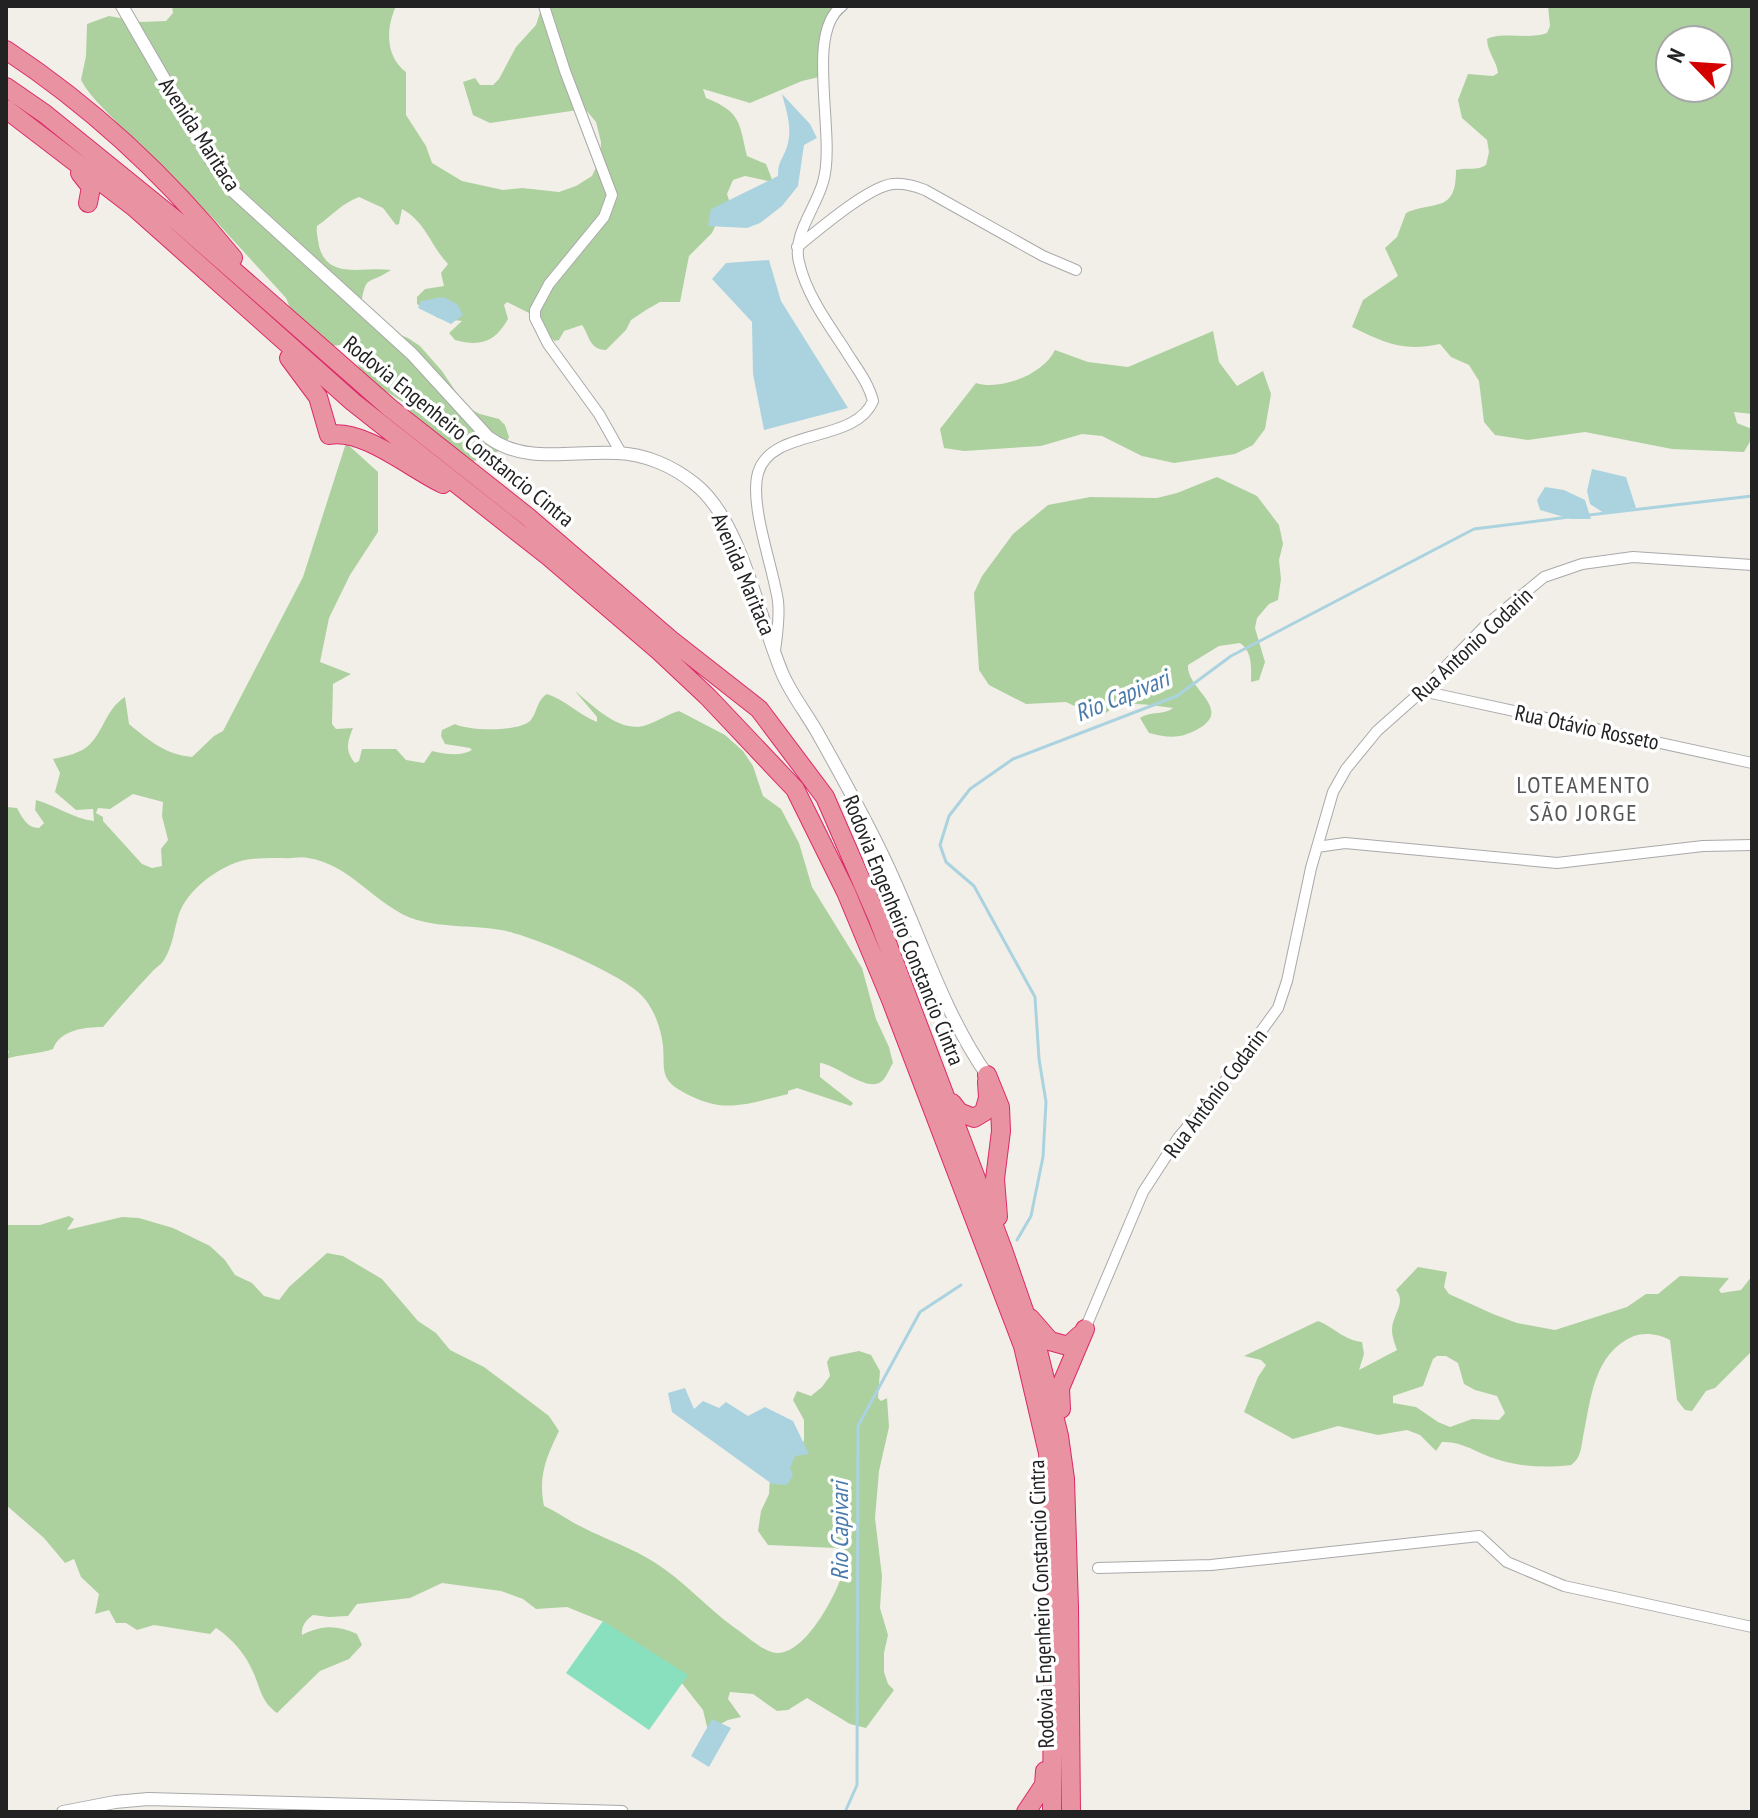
<svg xmlns="http://www.w3.org/2000/svg" width="1758" height="1818" viewBox="0 0 1758 1818" font-family="'PT Sans Narrow',sans-serif">
	<style>
		.forest { fill: #add19e; fill-rule: evenodd }
		.pitch { fill: #88e0be }
		.water { fill: #aad3df }
		.lines { fill: none; stroke-linecap: round; stroke-linejoin: round }
		.stream { stroke: #aad3df; stroke-width: 3 }
		.minor-casing { stroke: #a9a9a9; stroke-width: 12 }
		.tertiary-casing { stroke: #a9a9a9; stroke-width: 14 }
		.motorway-casing { stroke: #dc2a67; stroke-width: 20 }
		.minor { stroke: #fff; stroke-width: 10 }
		.tertiary { stroke: #fff; stroke-width: 12 }
		.motorway { stroke: #e892a2; stroke-width: 18 }
		.labels { text-anchor: middle; stroke-width: 7; stroke-linejoin: round; paint-order: stroke }
		.street-label { font-size: 22px; fill: #222; stroke: #fff }
		.water-label { font-size: 24px; font-style: italic; fill: #4a7aab; stroke: #fff }
		.neighbourhood-label { font-size: 24px; letter-spacing: 2px; fill: #555; stroke: #fff }
	</style>
	<rect width="100%" height="100%" fill="#f2efe9"/>
	<path class="forest" d="M172,6H396C386,28 385,56 406,72V115L426,146L432,163L462,181L503,190L522,188L559,192L576,186L592,176L600,159L601,142L596,122L585,109L490,123L473,115L463,82L475,78L480,85H493L499,79L516,47L536,25L542,6H850L832,25L819,77L802,81L750,103L703,89L706,98C741,112 739,122 747,156L766,164L773,182L745,176L733,180L727,194L731,206L721,214L712,233L689,256L680,302H660L646,310L631,320L626,330L606,350C589,350 589,334 582,325L564,331L559,340L554,341L533,315L507,302L504,305L508,319C495,342 481,347 455,340L449,333L462,321L438,318L417,304V297L425,289L444,286L441,273L448,264C430,245 426,222 402,209L399,224L396,225L383,208L359,197C341,204 333,215 317,226C316,233 318,238 319,246C328,281 364,266 391,270C365,287 367,272 360,309L373,324L408,338L420,346L442,371L466,407L480,414L499,419L505,425L509,437C503,453 490,456 474,461L473,470L418,421L403,402L365,378L355,360V347L349,344L332,346L296,322L286,298L212,217L124,132C111,113 92,101 81,80L86,56L87,24L109,16L141,22L166,21L173,13Z
		M1548,6H1752V414L1734,412L1737,423L1752,429V438L1744,452L1672,449L1585,432L1528,440L1495,435L1484,422L1479,381L1469,365L1451,357L1440,344C1403,352 1385,343 1352,327L1363,300L1398,276L1385,248L1397,237L1406,213C1435,200 1456,214 1456,170C1467,167 1477,171 1486,165L1489,152L1487,140L1462,118L1458,100L1468,74L1493,76L1498,73C1497,61 1487,52 1487,39C1501,31 1529,40 1547,33L1550,26ZM1670,40H1718V88H1670Z
		M1213,331L1219,362L1237,386L1263,371L1271,394L1265,429L1253,445L1235,454L1174,463L1142,456L1102,436L1082,434L1041,446L964,451L944,448L940,429L976,383C1001,391 1044,374 1055,350L1088,362L1128,367Z
		M346,443L378,472V532L350,575L329,618L320,662L351,674L333,684L332,724L336,729L353,728C347,742 345,751 355,763L359,761L362,749H396L406,760L424,763L432,751C445,754 460,757 472,750L470,748L445,744L441,736L442,730L455,724C468,731 518,732 530,721C538,712 536,701 547,694C566,700 579,715 597,722V717L575,691C595,707 622,736 649,724C660,720 668,714 679,711L725,735L743,751L753,766L763,796L781,809L799,843L812,887L862,968L876,1019L889,1047L893,1063C890,1067 887,1077 882,1081C868,1094 836,1064 820,1063V1077L853,1103L851,1106L797,1088L788,1091V1094C746,1104 724,1115 683,1092C659,1079 665,1069 663,1046C661,1027 653,1005 638,992C616,972 531,935 501,930C474,925 444,928 417,920C377,908 351,864 308,858C300,856 292,859 284,858C266,858 246,857 230,865C209,875 187,892 179,914C174,929 173,946 164,960C161,965 155,968 151,973C135,990 119,1008 103,1027C84,1027 60,1030 53,1049C39,1054 21,1054 6,1059L9,1051L6,1050V807L17,808C22,817 27,828 39,828L44,823L35,810L36,800C57,806 74,819 94,821L93,809L76,810L55,792L60,773L53,759C66,756 80,754 90,744C104,730 106,709 125,697L129,724C150,741 164,754 192,757L214,736L223,731L303,577ZM133,794L163,802L162,816L168,840L161,849L162,866L152,868L142,864L103,821V817L96,813L98,808L110,809Z
		M1217,477L1257,496L1279,525L1283,544L1279,560L1281,579L1278,600L1269,604L1257,618L1255,628L1265,662L1259,680L1251,682C1251,668 1253,652 1240,643L1219,646L1188,665C1186,689 1234,709 1198,729C1180,739 1169,738 1149,733L1140,718C1150,711 1165,715 1173,708C1147,705 1120,697 1100,718L1066,702L1026,704L989,685L979,670L974,593L982,576L1013,534L1048,505L1090,497L1157,498L1177,493Z
		M69,1216L74,1219L67,1230L122,1217L139,1218L173,1228L210,1246L225,1260L235,1275L252,1283L264,1296L279,1300L289,1287L327,1253L343,1256L382,1279L418,1321L436,1333L450,1350L484,1367L549,1416L559,1431C546,1458 538,1476 544,1506C558,1512 569,1521 582,1527C605,1539 632,1548 654,1562C683,1580 707,1608 735,1628C747,1636 763,1652 777,1653C808,1654 842,1585 847,1559L836,1548L768,1545L758,1531L761,1511L769,1494L770,1477L804,1441V1420L793,1400L797,1391L811,1396L822,1387L830,1376L827,1362L830,1357L859,1351L871,1355L880,1371L878,1398L881,1401L887,1398L889,1427L879,1471L875,1518L882,1576L880,1608L888,1635L884,1653V1672L888,1684L894,1690L866,1728L850,1724L807,1698L788,1710L777,1711L753,1694L730,1692L728,1699L741,1717L728,1720L708,1731L703,1710L681,1682L604,1622L567,1607L536,1609L523,1599L501,1591L442,1583L410,1598L357,1604L348,1616L329,1617L313,1615C306,1620 301,1626 302,1635C322,1625 337,1625 357,1634L362,1645L349,1659L320,1671L277,1713C262,1702 261,1691 254,1674C246,1655 233,1639 216,1628L210,1634L154,1625L137,1630L126,1623H116L109,1610L95,1614L99,1594L81,1577L74,1559L65,1563L44,1538L6,1505V1225H40Z
		M1418,1267L1447,1272L1444,1287L1449,1294L1493,1314L1517,1323L1555,1330L1627,1307L1646,1294H1658L1680,1276L1729,1278L1719,1290L1721,1293L1741,1290L1752,1276V1351L1715,1388L1706,1391L1692,1411L1685,1410L1677,1400L1670,1340C1660,1334 1644,1332 1634,1336C1593,1353 1591,1400 1583,1437C1581,1448 1581,1458 1571,1465C1545,1468 1521,1467 1496,1459C1477,1453 1462,1441 1442,1442L1436,1451L1420,1435L1407,1430L1378,1435L1338,1426L1293,1439L1244,1412L1258,1377L1266,1365L1261,1360L1244,1356L1318,1321C1335,1328 1344,1340 1362,1342L1364,1354L1359,1370L1397,1350C1395,1344 1392,1337 1392,1330C1392,1315 1407,1303 1396,1290ZM1437,1356H1446L1458,1363L1464,1384L1475,1390L1497,1396L1505,1413L1499,1420L1472,1419L1450,1427L1438,1422L1416,1407L1393,1403V1396L1423,1386L1433,1359Z"/>
	<path class="pitch" d="M603,1621L688,1675L649,1730L566,1673Z"/>
	<path class="water" d="M782,94L810,124L817,138L804,145L798,186L782,206L760,223L747,228L708,226L711,209L778,176C778,165 780,162 785,152C794,132 787,113 782,94Z
		M769,260L781,301L848,408L764,430L753,374L752,322L712,279L726,263Z
		M443,297L457,304L463,315L451,324L418,308L421,301Z
		M1592,469L1626,477L1636,508L1604,513L1590,504L1587,491Z
		M1545,487L1564,490L1585,500L1591,519H1571L1540,510L1537,500Z
		M685,1388L694,1409L703,1401L719,1408L726,1402L748,1416L765,1407L793,1421L809,1454L795,1456L790,1468L793,1475L787,1485L772,1484L672,1412L668,1393Z
		M712,1719L731,1728L709,1767L691,1756Z"/>
	<g class="lines">
		<path class="stream" d="M1589,515L1752,496
			M1017,1240L1031,1216L1043,1157L1046,1102L1039,1059L1035,997L974,886L946,862L940,845L949,816L970,789L1013,759L1177,696L1231,656L1474,529L1569,517
			M845,1812L857,1785L858,1426L920,1312L961,1285"/>
		<defs>
			<path id="minor" d="M544,6L565,71L612,195L604,217L549,284L535,310V318L548,344L599,414L621,453
				M797,247C817,231 869,186 893,184C904,183 915,186 925,190L1043,256L1076,270
				M775,651C777,634 780,618 778,601C773,567 749,504 758,473C771,427 855,444 873,401C868,381 854,365 844,348C826,321 806,293 799,262C792,235 816,208 823,182C837,137 804,33 842,6
				M1422,691L1752,763
				M1317,847L1345,843L1557,863L1703,846L1752,845
				M1085,1329L1143,1192L1178,1138L1217,1092L1278,1008L1287,981L1311,868L1333,792L1346,769L1377,731L1422,691L1486,625L1544,577L1582,564L1633,557L1752,565
				M1098,1568L1211,1565L1479,1536L1507,1562L1564,1586L1752,1627"/>
			<path id="tertiary" d="M122,6L211,160L233,191L412,354L488,437C525,465 574,450 617,453C645,454 673,466 695,484C742,521 759,620 783,675C792,695 806,713 817,732C840,773 863,814 883,856C918,928 941,1009 987,1075
				M63,1812L115,1802L148,1799L622,1812"/>
			<path id="motorway" d="M6,50C91,106 169,179 233,258
				M6,87L45,114L177,221L390,408L528,517L671,640L759,709L825,797L878,919L1003,1250L1038,1351L1059,1436L1065,1479L1069,1607L1071,1812
				M6,109L134,207L353,402L548,556L659,651L708,697L795,789L846,892L891,1000L1023,1346L1048,1453L1054,1545L1052,1812
				M80,173L91,187L88,203
				M289,358L318,397L329,435C363,428 411,469 443,484
				M987,1075L1000,1107L1001,1131L995,1179L998,1217
				M952,1103L959,1112L974,1118L984,1112L988,1098L987,1082
				M1030,1318L1050,1341L1068,1346L1080,1335
				M1061,1409L1060,1388L1085,1329
				M1026,1812L1044,1785L1045,1771"/>
		</defs>
		<use href="#minor" class="minor-casing"/>
		<use href="#tertiary" class="tertiary-casing"/>
		<use href="#motorway" class="motorway-casing"/>
		<use href="#minor" class="minor"/>
		<use href="#tertiary" class="tertiary"/>
		<use href="#motorway" class="motorway"/>
	</g>
	<g class="labels">
		<g class="street-label">
			<text transform="translate(200 134) rotate(57)" y="8">Avenida Maritaca</text>
			<text transform="translate(459 431) rotate(39)" y="8">Rodovia Engenheiro Constancio Cintra</text>
			<text transform="translate(744 574) rotate(67)" y="8">Avenida Maritaca</text>
			<text transform="translate(1472 644) rotate(-43)" y="8">Rua Antonio Codarin</text>
			<text transform="translate(1587 727) rotate(12)" y="8">Rua Otávio Rosseto</text>
			<text transform="translate(904 930) rotate(68)" y="8">Rodovia Engenheiro Constancio Cintra</text>
			<text transform="translate(1215 1093) rotate(-53)" y="8">Rua Antônio Codarin</text>
			<text transform="translate(1041 1604) rotate(-92)" y="8">Rodovia Engenheiro Constancio Cintra</text>
		</g>
		<g class="water-label">
			<text transform="translate(1122 696) rotate(-22)" y="8">Rio Capivari</text>
			<text transform="translate(840 1531) rotate(-90)" y="8">Rio Capivari</text>
		</g>
		<g class="neighbourhood-label">
			<text x="1584" y="793">LOTEAMENTO<tspan x="1584" dy="28">SÃO JORGE</tspan></text>
		</g>
	</g>
	<rect width="1758" height="1818" fill="none" stroke="#222222" stroke-width="16"/>
	<g transform="translate(1694 64) rotate(295)"><circle r="38" fill="#ffffff" stroke="#a7a7a7" stroke-width="2"/>
	<path d="M0-6L14 30L0 20L-14 30Z" fill="#d40000"/>
	<text y="-12" font-size="22" font-weight="bold" text-anchor="middle" fill="#222222">N</text>
	</g>
</svg>
